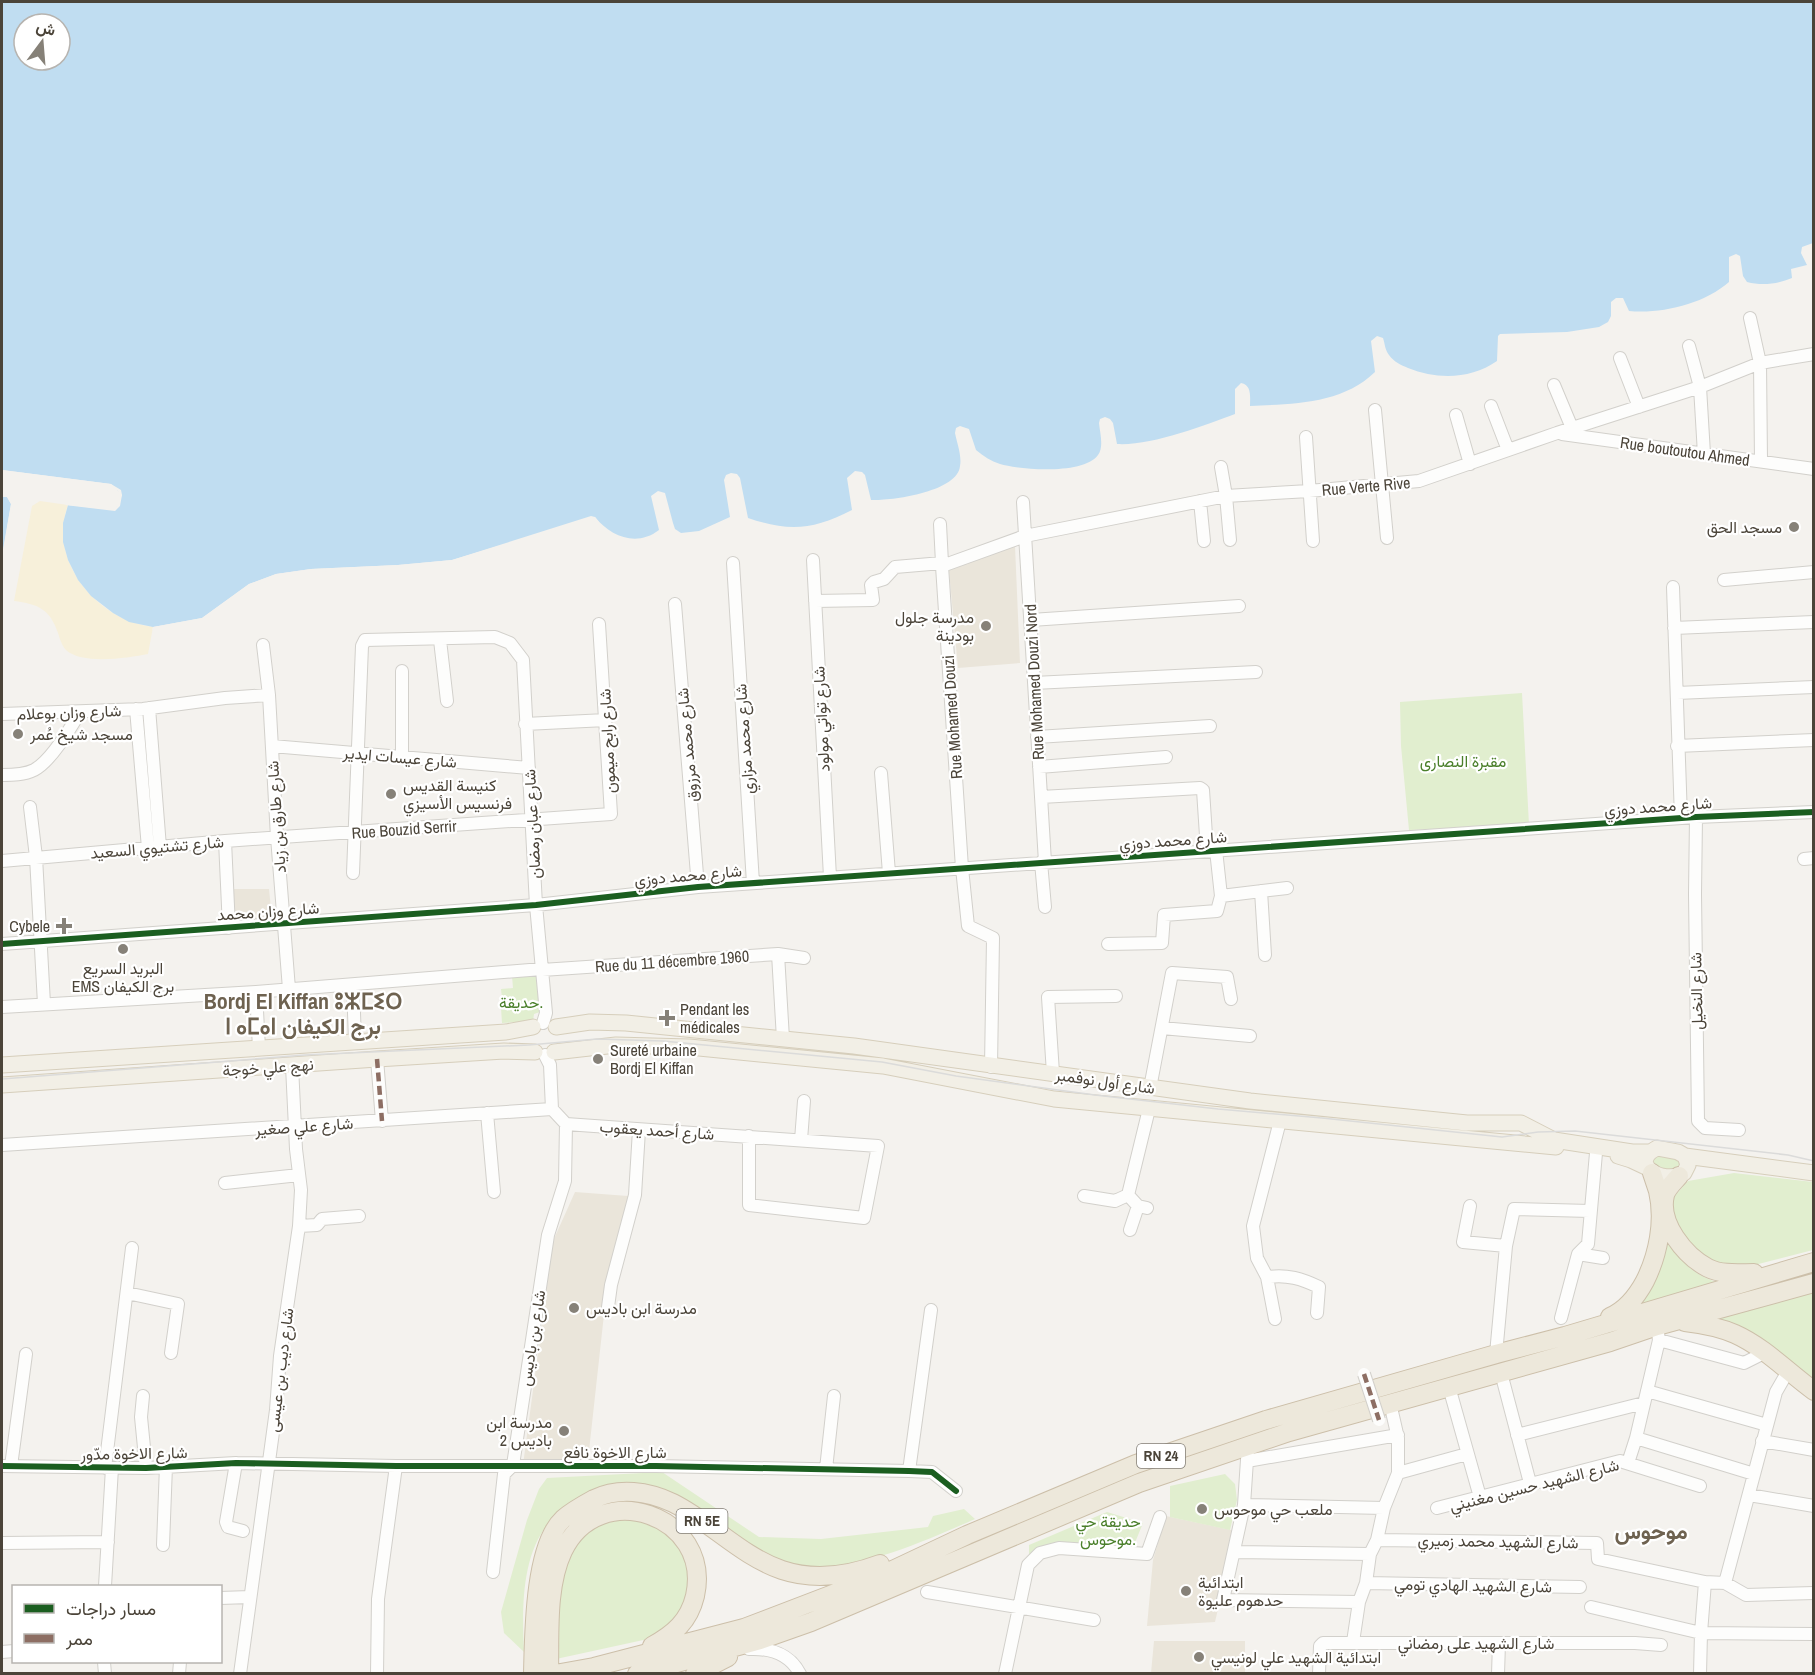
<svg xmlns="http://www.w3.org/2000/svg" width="1815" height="1675" viewBox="0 0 1815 1675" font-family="'Archivo Narrow',Vazirmatn,'Noto Sans Tifinagh',sans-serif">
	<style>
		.education { fill: #eae5da }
		.green { fill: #e1eecf }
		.sand { fill: #f7f0da }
		.water { fill: #c0ddf1; fill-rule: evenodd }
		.pier { fill: #f4f2ee }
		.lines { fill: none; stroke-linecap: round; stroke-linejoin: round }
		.minor-casing { stroke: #d2d0cb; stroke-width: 14 }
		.major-casing { stroke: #d6cebb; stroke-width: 17 }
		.highway-casing { stroke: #ccbfa9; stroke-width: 20 }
		.minor { stroke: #fdfdfc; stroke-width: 12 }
		.major { stroke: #f2efe6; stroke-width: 15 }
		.highway { stroke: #ede8db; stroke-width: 18 }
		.tram { stroke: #dbdbda; stroke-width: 1.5 }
		.minor-bridge-casing { stroke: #d2d0cb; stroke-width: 14; stroke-linecap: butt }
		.minor-bridge { stroke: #fdfdfc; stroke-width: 12 }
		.quiet { stroke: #8d6e63; stroke-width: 4.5; stroke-dasharray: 9 4.5; stroke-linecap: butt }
		.cycleway-casing { stroke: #fff; stroke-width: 10 }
		.cycleway { stroke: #1b5e20; stroke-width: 6 }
		.poi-dot { fill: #868178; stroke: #fff; stroke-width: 2 }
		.labels { text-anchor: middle; stroke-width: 4.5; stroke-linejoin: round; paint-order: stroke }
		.shield { fill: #fff; stroke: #817c74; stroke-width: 1.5 }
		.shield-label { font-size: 15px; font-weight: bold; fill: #4b4439 }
		.street-label { font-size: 16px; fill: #4b4439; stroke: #fff }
		.poi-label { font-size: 16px; fill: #4b4439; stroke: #fff; text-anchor: start }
		.park-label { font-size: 16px; fill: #4a7f2a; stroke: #fff }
		.district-label { font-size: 22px; font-weight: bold; fill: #6e6250; stroke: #fff }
	</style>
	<rect width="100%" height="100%" fill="#f4f2ee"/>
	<path class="education" d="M1015,546L1020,663L958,668L949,570Z
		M230,889H269L272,919L231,921Z
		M575,1192L628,1196L607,1287L588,1460L523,1465L553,1241Z
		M1166,1516L1236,1531L1215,1622L1147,1626L1153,1560Z
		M1154,1641H1245V1673H1151Z"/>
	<path class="green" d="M1522,693L1529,825L1409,830L1401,746L1400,702Z
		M537,974L540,1012L534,1014L533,1021L502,1023L501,1008L503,1007L501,989L513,988L512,976Z
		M1660,1156L1679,1159L1682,1168L1658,1172L1651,1158Z
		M1734,1173L1813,1182V1250L1731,1271L1698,1259L1675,1224L1672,1199L1688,1181Z
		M1663,1236C1682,1260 1688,1273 1719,1283L1628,1311Z
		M1813,1292V1382L1711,1320Z
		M662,1472L759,1537L821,1539L928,1527L933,1516L964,1509L975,1519C929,1539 851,1575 800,1566C774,1561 749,1545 726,1532C699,1517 672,1502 646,1487L561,1511C520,1543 522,1606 524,1652L504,1633L501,1612L527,1520L539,1489L547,1478Z
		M1225,1474L1235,1484L1237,1500L1230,1530L1170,1517V1486Z
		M1107,1512L1143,1523L1132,1550L1044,1548L1029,1555V1545Z
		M636,1517L675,1539L689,1567V1593L671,1627L648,1639L556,1659L559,1591L568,1556L592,1526Z"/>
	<path class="sand" d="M40,501L68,505C47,561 97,620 153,627L148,654C128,658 82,665 66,650C62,646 60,639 58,633C50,609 38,604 14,601L32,506Z"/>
	<path class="water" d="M2,2H1813V243L1802,247L1801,253L1807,265L1791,269L1792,278C1778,284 1762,286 1747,282L1743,276L1740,256L1736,254L1729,257V282C1704,304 1662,314 1629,311L1623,298H1616L1611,302V316L1608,322L1599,327L1567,332L1500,334L1498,336L1497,361C1471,379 1438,380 1408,368C1401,365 1394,362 1389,355C1385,350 1385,344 1383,338L1377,336L1371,341L1375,372C1342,404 1294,404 1250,406C1250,397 1252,385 1241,383L1235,389V414C1203,426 1151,446 1117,444L1113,423L1110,419L1105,417L1100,419L1099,423C1100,433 1104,447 1098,455C1084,475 1020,470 1000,464C991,461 983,456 976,450L969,429L960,426L956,428L955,433C957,443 962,456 960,466C958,492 890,501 871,500L865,475L862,472L855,471L847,478L852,510C813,530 789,532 748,518L740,478L737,474L731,473L726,475L724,480L730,517L699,531L681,533L675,529L673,523L665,493L658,491L651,496L659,530C637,547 611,537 595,517L452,560L398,565L311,569L276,574L249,584L202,618L153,627L129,622L113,613L91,596L78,580L68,560L63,542V523L68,505L115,510L122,495L111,484L2,470ZM24,24H60V60H24Z
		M2,497H7L11,504L2,555Z"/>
	<path class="pier" d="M2,470L111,484L121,490L122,495L120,506L115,511L65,505L68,502L116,507L119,495L118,491L110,487L2,474Z
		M2,494L9,495L14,504L4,555L2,558L11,504L7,497H2Z
		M591,516L595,517L599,522V526L591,519L453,563L398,568L311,572L277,577L250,586L203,621L152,630L153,627L202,618L249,584L276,574L311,569L398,565L452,560Z"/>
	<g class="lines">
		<defs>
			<path id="minor" d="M1750,318L1760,363L1761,461
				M1689,346L1700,387L1704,454
				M1620,358L1639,407
				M1554,385L1572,428
				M1491,406L1508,450
				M1375,410L1387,538
				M1456,415L1470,464
				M1562,434L1814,469
				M1306,437L1313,541
				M1221,467L1226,496L1230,540
				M1200,501L1204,541
				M1023,502L1045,862
				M940,524L942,563
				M813,560L830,877
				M733,563L753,883
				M942,566L1025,536L1226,496L1309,491L1419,481L1557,433L1700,387L1760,363L1814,354
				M942,566L962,868L968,926L993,938L991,1067
				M1724,580L1814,572
				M1673,587L1681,818
				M815,601L873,600L871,585L874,582L884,579L895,567L942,563V566
				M675,604L698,887
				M1031,620L1239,606
				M1674,628L1814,622
				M440,640L447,701
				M263,645L269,695L277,837L289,989
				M1034,683L1256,672
				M1677,693L1814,687
				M149,708L160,847
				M136,709L148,848
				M2,714L143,709L225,698L269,695
				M525,724L606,720
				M1037,737L1210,726
				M272,746L529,768
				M1677,746L1814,740
				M402,758V671
				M1039,767L1166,757
				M881,773L889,873
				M2,775C12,775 24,775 34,770C51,761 70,729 80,712
				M1041,797L1200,788L1203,790L1207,851
				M30,807L36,857L44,1004
				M1696,817L1695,894L1698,1121L1705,1128L1739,1130
				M225,841L229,928
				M1804,859L1814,858
				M2,861L225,841L611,814L599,624
				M1041,862L1045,907
				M353,873L362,646L365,640L495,637L510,643L523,660L536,905L546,1013L543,1023
				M1261,891L1265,955
				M1221,896L1287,888
				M2,944L536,905L698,887L1696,817L1814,812
				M1108,944L1162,943L1164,915L1217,911L1221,896L1216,850
				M778,954L783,1039
				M542,970L778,954L804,958
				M353,985L355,1041
				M256,992L259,1048
				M2,1007L256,992L542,969
				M1162,1028L1250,1036
				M377,1059L382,1121
				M1053,1073L1048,997L1116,996
				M1150,1088L1172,973L1227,977L1231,999
				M487,1113L494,1192
				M566,1124L878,1146L864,1218L749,1205V1136
				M801,1140L804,1101
				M2,1145L552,1109L550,1065L545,1055
				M225,1183L299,1175
				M1084,1196L1115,1201L1128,1195
				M1470,1206L1463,1242L1506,1246
				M1147,1208L1138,1206L1128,1195L1149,1109
				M299,1226L317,1225L322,1219L359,1216
				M1130,1230L1138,1206
				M1578,1254L1603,1258
				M1268,1277C1287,1274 1302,1279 1319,1287L1317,1313
				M127,1293L178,1304L171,1353
				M608,1307L611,1285L635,1195L639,1130
				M1561,1318L1578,1254L1588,1244L1596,1153
				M1275,1319L1267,1277L1257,1258L1253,1226L1280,1121
				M1659,1340L1744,1363L1764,1353
				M1496,1354L1506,1246L1514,1209L1590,1211
				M1501,1373L1530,1483
				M1449,1387L1480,1497
				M1647,1391L1767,1425
				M143,1396L141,1417L146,1468
				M1517,1435L1644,1403
				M1636,1438L1659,1340L1657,1326
				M1762,1441L1814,1450
				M1248,1445L1244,1505L1223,1600L1359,1602
				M1247,1461L1398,1435
				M236,1463L226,1522L228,1527L243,1531
				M1628,1463L1636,1438L1754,1474
				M2,1466L146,1468L236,1463L396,1466H656L909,1471L932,1472L956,1491
				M11,1466L26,1354
				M105,1468L132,1248
				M826,1469L834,1396
				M909,1471L931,1310
				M1398,1473L1467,1454
				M1749,1495L1814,1506
				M1244,1505L1384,1508
				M1437,1508L1620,1461L1700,1486
				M1377,1540L1597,1543L1598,1559L1705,1582L1725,1583L1746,1595L1814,1593
				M2,1543L108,1542
				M163,1545L166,1466
				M1234,1552L1370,1554
				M493,1572L504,1474L513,1465L548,1235L565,1181L566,1124L552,1109
				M1366,1583L1580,1587
				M1725,1583L1776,1392L1788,1371
				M105,1586L112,1468
				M927,1592L1094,1620
				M220,1598L250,1597
				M1591,1607L1701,1633L1814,1634
				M1353,1642L1359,1602L1366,1583L1370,1554L1377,1540L1384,1508L1398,1473V1438L1390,1403
				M749,1649C770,1648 790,1654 800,1674
				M2,1652L14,1651
				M104,1662L105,1674
				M179,1674L180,1662
				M240,1674L276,1410L280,1356L299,1226L301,1190L296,1149L292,1066
				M377,1674L378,1599L396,1466
				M1005,1674L1028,1565L1040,1553L1059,1548L1147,1554L1160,1517
				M1319,1674L1320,1646L1323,1643H1635L1661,1645
				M1498,1674L1499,1643
				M1700,1674L1701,1633L1705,1582"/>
			<path id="major" d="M556,1027L590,1022L626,1023L854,1046L1250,1101L1467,1123H1521L1554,1140L1632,1152H1650
				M554,1052L616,1045L689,1047L883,1066L1054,1099L1556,1147
				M2,1065L506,1032L533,1027
				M2,1085L377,1059L504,1051L535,1052
				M1657,1148L1678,1152L1685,1156L1688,1165L1684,1173C1662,1186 1627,1163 1657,1148Z
				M1618,1156L1631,1160L1648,1168
				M1685,1156L1814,1173"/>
			<path id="highway" d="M1679,1176C1674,1182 1667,1188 1665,1195C1658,1223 1685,1256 1708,1268C1722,1275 1739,1273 1754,1273
				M1610,1317C1626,1310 1637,1296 1645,1281C1658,1255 1665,1221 1658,1191C1656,1185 1654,1179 1652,1173
				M1685,1322C1702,1324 1719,1327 1735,1334C1764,1347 1788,1372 1814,1391
				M533,1674C534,1635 534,1546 563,1519C572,1511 583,1505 594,1499C619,1487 648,1491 673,1503C711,1522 741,1556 782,1570C815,1581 848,1576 880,1564
				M549,1674C550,1635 546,1587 563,1551C599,1476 713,1515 695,1596C689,1621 674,1634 652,1646
				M555,1674L594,1667L744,1628L880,1576L967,1535L1136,1464L1266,1420L1496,1354L1565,1336L1814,1262
				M637,1674L760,1640L811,1622L1139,1483L1289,1432L1610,1342L1657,1326L1814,1283
				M695,1674L728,1657"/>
		</defs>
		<use href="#minor" class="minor-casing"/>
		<use href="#major" class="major-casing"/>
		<use href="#highway" class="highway-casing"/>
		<use href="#minor" class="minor"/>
		<use href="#major" class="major"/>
		<use href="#highway" class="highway"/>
		<path class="tram" d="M2,1079L305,1055L529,1045L597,1039L663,1041L882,1062L956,1076L1095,1095L1218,1109L1322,1118L1502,1137L1538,1132L1575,1131L1788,1155L1814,1161"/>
		<defs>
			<path id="minor-bridge" d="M1364,1374L1379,1420"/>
		</defs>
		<use href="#minor-bridge" class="minor-bridge-casing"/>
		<use href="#minor-bridge" class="minor-bridge"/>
		<path class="quiet" d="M377,1059L382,1121
			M1364,1374L1379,1420"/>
		<defs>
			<path id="cycleway" d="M2,944L536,905L698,887L1696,817L1814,812
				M2,1466L146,1468L236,1463L396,1466H656L909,1471L932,1472L956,1491"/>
		</defs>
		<use href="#cycleway" class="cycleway-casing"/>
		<use href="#cycleway" class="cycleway"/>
	</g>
	<g class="poi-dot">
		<circle cx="1794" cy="527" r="6"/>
		<circle cx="986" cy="626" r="6"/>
		<circle cx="18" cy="734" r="6"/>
		<circle cx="391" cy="794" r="6"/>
		<path d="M61 917h6v6h6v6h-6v6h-6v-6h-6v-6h6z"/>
		<circle cx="123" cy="949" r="6"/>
		<path d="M664 1009h6v6h6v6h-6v6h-6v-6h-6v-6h6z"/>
		<circle cx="598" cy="1059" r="6"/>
		<circle cx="574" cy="1308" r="6"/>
		<circle cx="564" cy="1431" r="6"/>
		<circle cx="1202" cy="1509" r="6"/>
		<circle cx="1186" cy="1591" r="6"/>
		<circle cx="1199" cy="1657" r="6"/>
	</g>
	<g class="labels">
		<g class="shield">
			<rect x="1137" y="1444" width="48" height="24" rx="4.5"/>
			<rect x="676.5" y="1509" width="51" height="24" rx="4.5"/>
		</g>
		<g class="shield-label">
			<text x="1161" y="1461">RN 24</text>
			<text x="702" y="1526">RN 5E</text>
		</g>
		<g class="street-label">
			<text transform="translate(1685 451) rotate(8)" y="6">Rue boutoutou Ahmed</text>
			<text transform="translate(1366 486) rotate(-5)" y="6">Rue Verte Rive</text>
			<text transform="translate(1034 682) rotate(-93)" y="6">Rue Mohamed Douzi Nord</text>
			<text transform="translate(69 712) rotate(-2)" y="6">شارع وزان بوعلام</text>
			<text transform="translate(952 717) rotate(-94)" y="6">Rue Mohamed Douzi</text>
			<text transform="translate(821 719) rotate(-93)" y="6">شارع تواتي مولود</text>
			<text transform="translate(744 739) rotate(-94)" y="6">شارع محمد مزاري</text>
			<text transform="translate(607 741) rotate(-93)" y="6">شارع رابح ميمون</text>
			<text transform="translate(687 745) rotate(-95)" y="6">شارع محمد مرزوق</text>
			<text transform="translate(400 757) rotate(5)" y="6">شارع عيسات ايدير</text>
			<text transform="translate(1658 806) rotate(-4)" y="6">شارع محمد دوزي</text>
			<text transform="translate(276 817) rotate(-94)" y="6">شارع طارق بن زياد</text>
			<text transform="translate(532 824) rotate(-93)" y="6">شارع عبان رمضان</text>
			<text transform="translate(404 829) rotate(-4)" y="6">Rue Bouzid Serrir</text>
			<text transform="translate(1173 840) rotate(-4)" y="6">شارع محمد دوزي</text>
			<text transform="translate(157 847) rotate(-5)" y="6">شارع تشتيوي السعيد</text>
			<text transform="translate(688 875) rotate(-5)" y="6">شارع محمد دوزي</text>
			<text transform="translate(268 911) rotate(-4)" y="6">شارع وزان محمد</text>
			<text transform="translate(672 961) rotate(-4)" y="6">Rue du 11 décembre 1960</text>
			<text transform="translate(1696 991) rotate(-91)" y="6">شارع النخيل</text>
			<text transform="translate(268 1067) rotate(-4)" y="6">نهج علي خوجة</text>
			<text transform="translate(1105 1081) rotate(8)" y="6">شارع أول نوفمبر</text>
			<text transform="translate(304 1126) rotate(-4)" y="6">شارع علي صغير</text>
			<text transform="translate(657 1130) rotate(4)" y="6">شارع أحمد يعقوب</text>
			<text transform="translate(532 1338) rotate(-81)" y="6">شارع بن باديس</text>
			<text transform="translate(280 1370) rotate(-83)" y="6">شارع ديب بن عيسى</text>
			<text x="615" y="1458">شارع الاخوة نافع</text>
			<text transform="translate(134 1453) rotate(-1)" y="6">شارع الاخوة مدّور</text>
			<text transform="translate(1534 1485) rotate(-14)" y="6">شارع الشهيد حسين مغنيني</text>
			<text transform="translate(1498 1541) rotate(1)" y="6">شارع الشهيد محمد زميري</text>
			<text transform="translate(1473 1585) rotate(1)" y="6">شارع الشهيد الهادي تومي</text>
			<text x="1476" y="1649">شارع الشهيد على رمضاني</text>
		</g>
		<g class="poi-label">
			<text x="1782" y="533" text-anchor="end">مسجد الحق</text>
			<text x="974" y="623" text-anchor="end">مدرسة جلول<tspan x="974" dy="18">بودينة</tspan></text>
			<text x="30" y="740">مسجد شيخ عُمر</text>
			<text x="403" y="791">كنيسة القديس<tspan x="403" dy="18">فرنسيس الأسيزي</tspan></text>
			<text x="50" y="932" text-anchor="end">Cybele</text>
			<text x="123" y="974" text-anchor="middle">البريد السريع<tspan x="123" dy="18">EMS برج الكيفان</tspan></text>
			<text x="680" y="1015">Pendant les<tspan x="680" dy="18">médicales</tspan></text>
			<text x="610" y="1056">Sureté urbaine<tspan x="610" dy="18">Bordj El Kiffan</tspan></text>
			<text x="586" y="1314">مدرسة ابن باديس</text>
			<text x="552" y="1428" text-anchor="end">مدرسة ابن<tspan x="552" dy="18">باديس 2</tspan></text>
			<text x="1214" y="1515">ملعب حي موحوس</text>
			<text x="1198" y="1588">ابتدائية<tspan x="1198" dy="18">حدهوم عليوة</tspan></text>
			<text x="1211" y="1663">ابتدائية الشهيد علي لونيسي</text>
		</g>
		<g class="park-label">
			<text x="1463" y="767">مقبرة النصارى</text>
			<text x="521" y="1008">حديقة.</text>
			<text x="1108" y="1527">حديقة حي<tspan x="1108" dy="18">موحوس.</tspan></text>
		</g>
		<g class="district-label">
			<text x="303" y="1009">Bordj El Kiffan ⵓⵣⵎⵉⵔ<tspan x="303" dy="25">ⵏ ⴰⵎⴰⵏ برج الكيفان</tspan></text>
			<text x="1651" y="1539">موحوس</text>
		</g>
	</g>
	<rect width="1815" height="1675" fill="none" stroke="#4b4439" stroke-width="6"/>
	<rect x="12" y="1585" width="210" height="78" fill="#ffffff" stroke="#b7b4b0" stroke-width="1.5"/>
	<rect x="24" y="1604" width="30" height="9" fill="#1b5e20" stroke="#b7b4b0" stroke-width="1.5"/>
	<text x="66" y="1615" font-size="18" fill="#4b4439">مسار دراجات</text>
	<rect x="24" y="1634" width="30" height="9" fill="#8d6e63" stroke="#b7b4b0" stroke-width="1.5"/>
	<text x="66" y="1645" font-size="18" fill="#4b4439">ممر</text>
	<g transform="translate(42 42) rotate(16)"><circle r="28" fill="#ffffff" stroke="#b7b4b0" stroke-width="1.5"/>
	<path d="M0-4.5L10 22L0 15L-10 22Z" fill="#868178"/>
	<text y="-9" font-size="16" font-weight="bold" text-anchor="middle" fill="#4b4439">ش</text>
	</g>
</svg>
